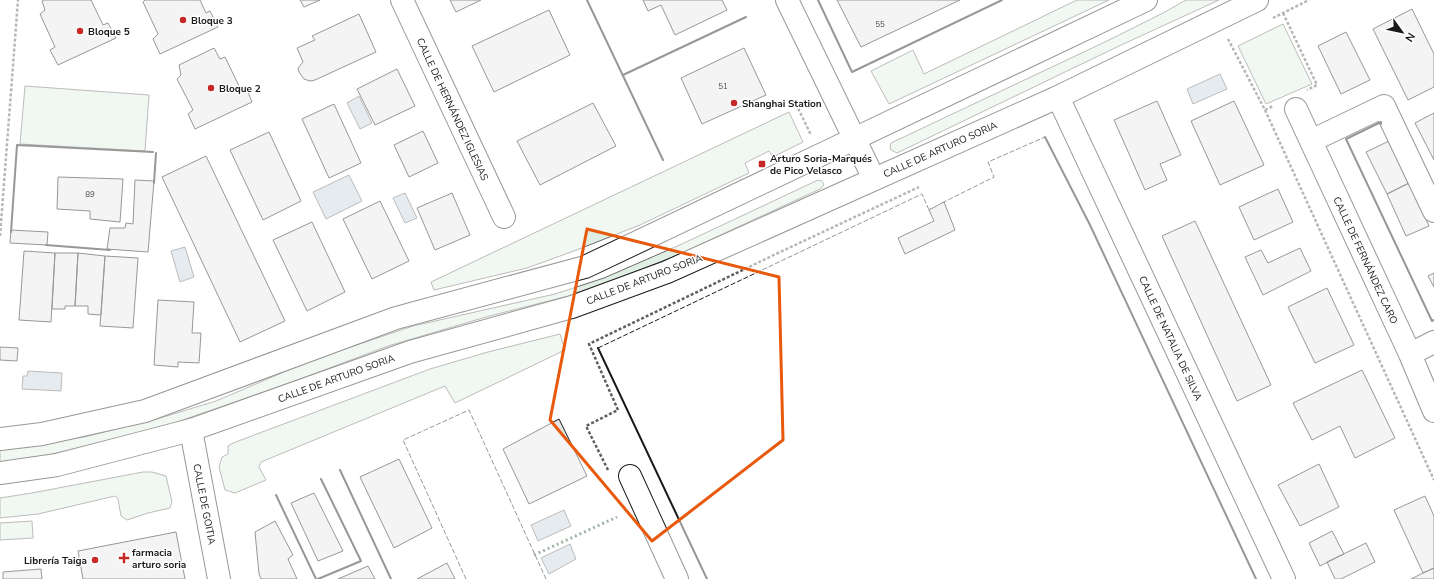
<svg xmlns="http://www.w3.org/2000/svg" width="1434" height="579" viewBox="0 0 1434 579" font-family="'Nunito Sans',sans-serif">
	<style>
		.green { fill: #e0efe3; stroke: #6a6a6a }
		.water { fill: #c6d2dc; stroke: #6a6a6a }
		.building { fill: #e6e6e6; stroke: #1a1a1a }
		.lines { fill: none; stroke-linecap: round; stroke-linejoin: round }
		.minor-casing { stroke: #1a1a1a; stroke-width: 24 }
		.major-casing { stroke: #1a1a1a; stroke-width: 24 }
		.path { stroke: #5f5f5f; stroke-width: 2.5; stroke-dasharray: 3 2; stroke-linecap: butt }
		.minor { stroke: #fff; stroke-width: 22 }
		.major { stroke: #fff; stroke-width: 22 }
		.hedge { stroke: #2b5a34; stroke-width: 3; stroke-dasharray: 2 3; stroke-linecap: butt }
		.fence { stroke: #1a1a1a; stroke-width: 1; stroke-dasharray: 5 2; stroke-linecap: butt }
		.wall { stroke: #1a1a1a; stroke-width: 2 }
		.marked { fill: none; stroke: #e8590c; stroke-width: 3; stroke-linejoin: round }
		.poi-dot { fill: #c62828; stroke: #fff; stroke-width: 1.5 }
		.labels { text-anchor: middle; stroke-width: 3; stroke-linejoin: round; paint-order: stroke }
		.number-label { font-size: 8px; fill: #4d4d4d }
		.poi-label { font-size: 10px; font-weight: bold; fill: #1a1a1a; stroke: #fff; text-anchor: start }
		.street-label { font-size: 10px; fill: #1a1a1a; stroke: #fff }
	</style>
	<rect width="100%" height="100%" fill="#fff"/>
	<path class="green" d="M1077,0H1109L889,104L871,71L913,50L924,74Z
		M1186,0H1219L1119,46L897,153L891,150L890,147L891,143L1107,41L1163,13Z
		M1283,24L1312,84L1266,104L1238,46Z
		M25,86L149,95L145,151L20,144Z
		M789,112L803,142L773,157L769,151L745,163L749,173L640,225L574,251L527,268L434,290L431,282Z
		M818,180L822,181L824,185L820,189L673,257L601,285L568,296L486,317L388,346L279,387L159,428L31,459L0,462V448L30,445L84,437L160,418L216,401L312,360L413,326L555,294L604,278L682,244Z
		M560,334L565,350L455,403L445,386L261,462L259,467L266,480L235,493L225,490L219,467L222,457L228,454V446L233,443L430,369L488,352Z
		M143,472H152L166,476L172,502L170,508L148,513L127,520L121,516L118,499L115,496L38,514L0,518V498L32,493Z
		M32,521L33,538L0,540V523Z"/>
	<path class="water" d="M1220,74L1227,89L1193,104L1187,89Z
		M359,96L372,123L360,129L347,103Z
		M349,175L362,201L326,219L313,192Z
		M405,193L417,218L405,223L393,198Z
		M185,247L194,277L180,282L171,251Z
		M28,371L62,373L61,391L22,389L23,376H27Z
		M564,510L571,526L538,541L531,525Z
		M570,544L576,559L549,574L541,558Z"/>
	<path class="building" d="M44,0H91L103,25L108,23L116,38L58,65L50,50L55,47L40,14L45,10L42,1Z
		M145,0H200L206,13L210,11L218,27L160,54L153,39L158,34L143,2Z
		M300,0H320L304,7Z
		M450,0H481L456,12Z
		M643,0H722L727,10L675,35L661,5L648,11Z
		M837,0H960L861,47Z
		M1412,9L1434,54V87L1408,100L1373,29Z
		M549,10L570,55L494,92L472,46Z
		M359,14L376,52L315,80L310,81L304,79L299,72L298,68L303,62L297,48L315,40L312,36Z
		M1346,32L1370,80L1341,94L1318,46Z
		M214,48L220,59L225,57L241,90L246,87L252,102L195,129L188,114L193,110L177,79L181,75L179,65Z
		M744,48L766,95L702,124L681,78Z
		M397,69L415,106L375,125L357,89Z
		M1157,101L1181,155L1160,164L1167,180L1145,190L1114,120Z
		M1234,101L1264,165L1220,185L1191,121Z
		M593,103L616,146L540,185L517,141Z
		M334,104L361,163L329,178L302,119Z
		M1434,113V160L1415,123Z
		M423,131L438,163L409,177L394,145Z
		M269,132L301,201L263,220L230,150Z
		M1389,141L1409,183L1387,194L1366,152Z
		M206,156L285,321L240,342L162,177Z
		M58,177L123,179L120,222L90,219V211L57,209Z
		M135,180L154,181L148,252L107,249L110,228H125L126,223L133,224Z
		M1409,183L1429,226L1406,236L1387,194Z
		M1278,189L1293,222L1254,240L1239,207Z
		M452,193L470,235L435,250L417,208Z
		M380,201L409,261L372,279L343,219Z
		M944,202L955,230L905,254L898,238L934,221L929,210Z
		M1195,221L1271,385L1237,401L1162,236Z
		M312,222L345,292L307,311L273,240Z
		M11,230L48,232L47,245L10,243Z
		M1300,248L1311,271L1263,295L1245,257L1261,250L1268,263Z
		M24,251L55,253L51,322L19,320Z
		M55,253H78L75,306H65V309H52Z
		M78,253L105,256L101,315L88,314V306H75Z
		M105,256L138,258L133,328L100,326Z
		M1434,273V287L1428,276Z
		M1327,288L1354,345L1315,363L1288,307Z
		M158,300L194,302L192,333H201L199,363L178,362V367L154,365Z
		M0,347L18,348L17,361L0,360Z
		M1362,370L1395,438L1355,458L1340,426L1312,440L1293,403Z
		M559,419L587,476L529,504L503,449Z
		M399,459L432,528L394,548L360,477Z
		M1319,464L1339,507L1300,526L1278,485Z
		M314,493L343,551L318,561L291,503Z
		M1425,496L1434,516V568L1423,573L1394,510Z
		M275,521L293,555L288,559L297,579H261L259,574L255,532Z
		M1332,531L1344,554L1320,566L1309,543Z
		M176,532L185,579H83L78,551Z
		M1366,543L1375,562L1341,579H1335L1327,562Z
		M447,563L455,579H417Z
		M368,566L375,579H338Z
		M1434,568V579H1411L1423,573Z
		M41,569L42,579H3V572Z"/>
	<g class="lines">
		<defs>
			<path id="minor" d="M402,0L504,217
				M787,0L874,179
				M1058,97L1284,579
				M1296,109L1410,354L1434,411
				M1311,141L1384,106L1434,211
				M1410,354L1434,342
				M191,430L219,579
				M630,476L677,579"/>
			<path id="major" d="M0,439L42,434L145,411L396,318L585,267L1146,0
				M0,473L57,465L191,430L410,352L572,307L667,272L1058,97L1257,0"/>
		</defs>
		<use href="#minor" class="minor-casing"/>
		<use href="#major" class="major-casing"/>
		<path class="path" d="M1283,13L1317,85L1307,90
			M1273,18L1309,0
			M1228,39L1265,110L1434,480
			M796,104L811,135
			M1265,110L1273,106
			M0,236L18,0
			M608,470L586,426L618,410L589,344L778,253L919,187"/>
		<use href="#minor" class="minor"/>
		<use href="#major" class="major"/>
		<path class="hedge" d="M534,555L617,517"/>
		<path class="fence" d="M942,203L994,177L988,162L1045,137
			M598,348L922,194L929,210L931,208
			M466,579L403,440L469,410L546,579"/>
		<path class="wall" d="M587,0L663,160
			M818,0L852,72L1002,0
			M623,75L746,17
			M1381,124V122L1346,139L1432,321L1434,320
			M1045,137L1090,225L1256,579
			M154,183L156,153
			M11,232L17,145L153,152
			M46,245L110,250
			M598,348L707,579
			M340,470L391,579
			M276,495L316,579
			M318,579L361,561L321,479"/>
	</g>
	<path d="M0 0H1434V579H0ZM587,229L779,277L783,440L652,541L550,420Z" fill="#fff" fill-opacity=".55" fill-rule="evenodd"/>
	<path class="marked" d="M587,229L779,277L783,440L652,541L550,420Z"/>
	<g class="poi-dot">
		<circle cx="183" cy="20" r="4"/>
		<circle cx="80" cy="31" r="4"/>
		<circle cx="211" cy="88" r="4"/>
		<circle cx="734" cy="103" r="4"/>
		<rect x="758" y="160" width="8" height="8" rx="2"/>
		<path d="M122 552h4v4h4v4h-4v4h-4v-4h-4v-4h4z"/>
		<circle cx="95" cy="560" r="4"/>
	</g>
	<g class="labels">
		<g class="number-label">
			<text x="880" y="27">55</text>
			<text x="723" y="89">51</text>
			<text x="90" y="197">89</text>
		</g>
		<g class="poi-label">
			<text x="191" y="24">Bloque 3</text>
			<text x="88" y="35">Bloque 5</text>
			<text x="219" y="92">Bloque 2</text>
			<text x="742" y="107">Shanghai Station</text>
			<text x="770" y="162">Arturo Soria-Marqués<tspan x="770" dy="12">de Pico Velasco</tspan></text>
			<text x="132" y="556">farmacia<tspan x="132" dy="12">arturo soria</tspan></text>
			<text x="87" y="564" text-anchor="end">Librería Taiga</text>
		</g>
		<g class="street-label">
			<text transform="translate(453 109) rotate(65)" y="4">CALLE DE HERNÁNDEZ IGLESIAS</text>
			<text transform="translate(940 149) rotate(-24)" y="4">CALLE DE ARTURO SORIA</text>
			<text transform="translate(1366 260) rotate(65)" y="4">CALLE DE FERNÁNDEZ CARO</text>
			<text transform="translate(644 279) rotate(-21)" y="4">CALLE DE ARTURO SORIA</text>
			<text transform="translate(1171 338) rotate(65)" y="4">CALLE DE NATALIA DE SILVA</text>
			<text transform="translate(336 378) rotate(-20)" y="4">CALLE DE ARTURO SORIA</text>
			<text transform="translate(205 504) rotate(79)" y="4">CALLE DE GOITIA</text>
		</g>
	</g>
	<g transform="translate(1402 32) rotate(123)" stroke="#ffffff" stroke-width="3" paint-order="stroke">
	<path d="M0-3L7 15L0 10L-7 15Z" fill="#1a1a1a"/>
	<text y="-6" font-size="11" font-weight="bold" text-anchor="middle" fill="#1a1a1a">N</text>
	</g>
</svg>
